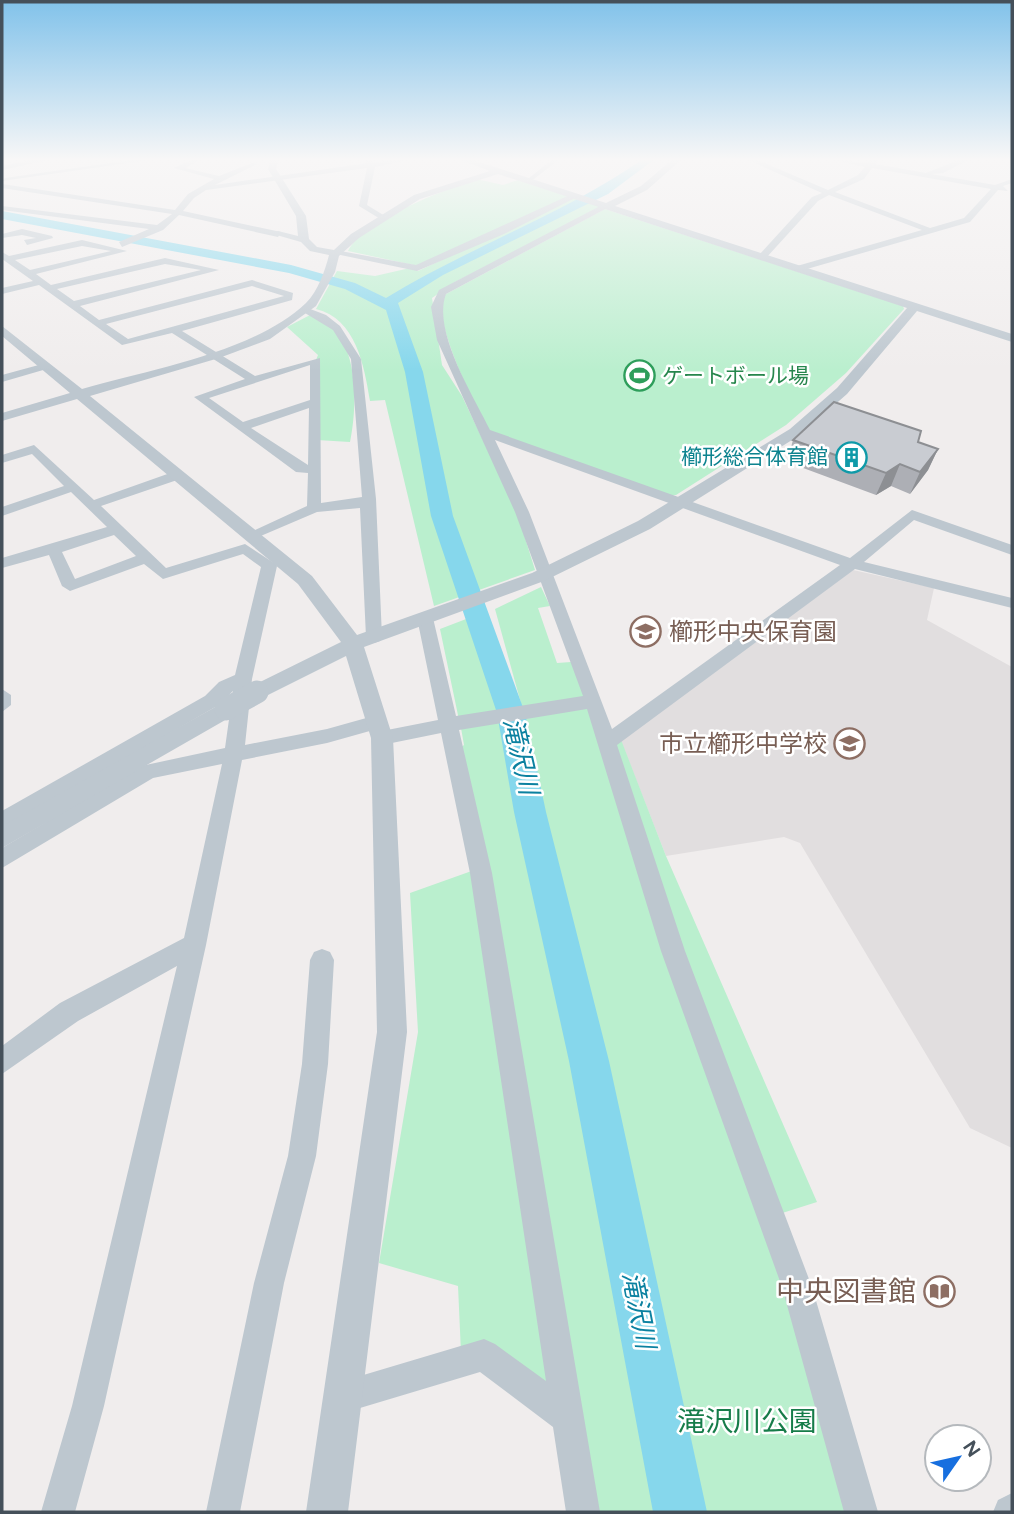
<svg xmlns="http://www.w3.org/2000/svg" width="1014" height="1514" viewBox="0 0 1014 1514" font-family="Figtree,'Noto Sans JP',sans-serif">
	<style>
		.education { fill: #e1dedf }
		.green { fill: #baefce }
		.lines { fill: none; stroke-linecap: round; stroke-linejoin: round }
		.river { fill: #86d7ec; fill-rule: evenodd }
		.minor { fill: #bdc7cf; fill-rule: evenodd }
		.tertiary { fill: #bdc7cf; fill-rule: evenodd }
		.tertiary-bridge { stroke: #bdc7cf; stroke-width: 23 }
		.wall { fill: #adafb5 }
		.shaded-wall { fill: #8d8f93 }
		.building { fill: #c9ccd2; stroke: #8d8f93; stroke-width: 2 }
		.labels { text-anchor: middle; stroke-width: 5; stroke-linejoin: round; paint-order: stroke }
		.far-leisure-label { font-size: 21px; fill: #27864d; stroke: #fff; text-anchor: start }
		.far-culture-label { font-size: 21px; fill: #0d838f; stroke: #fff; text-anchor: end }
		.education-label { font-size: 24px; fill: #785e54; stroke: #fff; text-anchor: start }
		.water-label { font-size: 26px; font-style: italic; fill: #0b81a0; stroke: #fff }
		.near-education-label { font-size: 28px; fill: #785e54; stroke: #fff; text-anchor: end }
		.near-park-label { font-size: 28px; fill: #167c49; stroke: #fff }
	</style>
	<rect width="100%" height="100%" fill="#f0eded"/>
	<path class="education" d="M853,570L934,588L927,620L1012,667V1148L970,1128L800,843L784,837L666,856L621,741Z"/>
	<path class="green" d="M476,179L503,185L518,180L570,197L418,266L348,251C365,219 443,191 476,179Z
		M574,198L602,207L455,282L432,298L442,365L462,396L517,512L535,570L434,606L385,400L370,401C364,365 356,319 316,309L337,271L375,276L410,268L418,271Z
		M605,209L903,306L904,309L846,373L786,425L676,495L669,496L488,430C467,388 447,350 439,303L446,294Z
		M312,314C360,331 358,402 350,442L317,440L316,360L318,355L287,327Z
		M541,587L550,606L538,608L557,663L571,662L585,697L522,707L495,609Z
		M474,616L500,712L459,720L440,629Z
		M594,701L818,1360L861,1512H680L595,1088L530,812L518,741L525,711Z
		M502,721L660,1454L645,1463L670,1512H591L573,1410L461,1353L458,1286L379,1263L418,1032L410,893L480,868L454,753L464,745L461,728Z
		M620,737L666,856L817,1202L776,1215L612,743Z"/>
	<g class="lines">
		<path class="river" d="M643,159H655L608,194L443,275L398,303L423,372L453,516L525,713L546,812L609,1061L707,1512H653L569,1061L514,812L497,713L431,516L405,372L386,310L345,289L289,273L2,219V211L291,265L355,283L386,298C469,247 563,215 643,159Z"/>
		<path class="minor" d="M139,159H156L2,181L5,178Z
			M193,159H202L185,168L219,176L252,163L257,164L215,185L368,163L362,159L375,162L412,159L375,167L367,205L385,216L382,220L359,206L367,168L206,190L194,198L183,211L281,232L278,237L179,215L163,230L122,247L119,242L149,229L2,210V206L157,225L172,214L2,188V184L175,210L188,194L214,179L174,168Z
			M553,159H560L530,182H524Z
			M746,159H755L828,190L858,175L865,167L831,159L868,163L871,159H878L875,164L926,173L961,159H970L943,173L931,174L995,185L1012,179V183L1003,186L1008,191L998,190L970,222L800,271L797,266L922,230L829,195L818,201L766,258H760V254L812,197L822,193ZM872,168L991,189L964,218L930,228L835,192L864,179Z
			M572,194L579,196L504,234L417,271L331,253L335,250L416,265Z
			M604,204L611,206L446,294C432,331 473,395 490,430L850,558L912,510L1012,545V555L914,520L864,562L1012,598V608L855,569L617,745L685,951L812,1287L878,1512H844L782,1287L661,951L587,709L459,730L492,873L600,1512H566L553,1427L480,1372L340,1414L328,1410L324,1398L328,1386L340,1382L484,1339L495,1344L546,1381L470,873L441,733L382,745L373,738L382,731L438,720L417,618L425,613L433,618L456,716L583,696L515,512L437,340L431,307L439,290ZM495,440L840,565L612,729L529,512Z
			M22,229L52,236L53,238L27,245L24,240L36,238L22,235L2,238V234Z
			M82,240L127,251L36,274L51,285L165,258L219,270L80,306L99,320L252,280L293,293L292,300L182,331L255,376L320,358L321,503L362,497L351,359L333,330L300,310L305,307L326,315L340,326L361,359L376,499L382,637L380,641L374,643L366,637L360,508L317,512L256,538L251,539L244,535L307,506L308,473L296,472L194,397L245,379L172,333L122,345L39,285L2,294V288L33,281L2,259V252L9,256ZM82,246L111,251L30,270L15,260ZM165,264L201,270L74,301L57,289ZM252,286L284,296L128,339L106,324ZM310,365V400L243,422L209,398ZM309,408L308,465L251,428Z
			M46,363L50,364V368L2,382V375Z
			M34,445L94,500L173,472H183V478L101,506L166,568L245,544L274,563L277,566L252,679L245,745L327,729L377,715L386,722L384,727L327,743L242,760L206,945L104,1406L75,1512H41L72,1406L177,966L78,1021L2,1074V1046L60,1003L184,938L222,764L153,778L2,868V848L141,766L225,748L233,691L217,706L2,830V811L205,696L219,682L235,675L261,567L243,554L163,579L144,564L70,591L62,586L49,555L2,568V558L107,527L71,492L2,516V507L64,486L32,454L2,463V455ZM114,535L136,556L75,579L62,552Z
			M2,689L11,695V705L2,712Z
			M322,949L330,952L334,960L328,1064L316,1156L284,1283L240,1512H206L254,1283L288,1156L302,1064L310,960L314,952Z
			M1012,1493V1512H993L998,1500Z"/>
		<path class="tertiary" d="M36,159H53L2,170V166Z
			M271,159H279L276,169L306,216L309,239L317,247L334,250L351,234L414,195L490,171L458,159H470L606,203L641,186L673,159H682L647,190L615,206L1012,334V342L917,311L847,394L800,435L650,529L544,581L364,647L393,738L407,1032L348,1512H306L377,1032L371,738L346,656L264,697H250L246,692L250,687L341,642L298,584L77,399L2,421V413L70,393L2,336V326L82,389C151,369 253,353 306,303C318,291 325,271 329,255L310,251L301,242L273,234L278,231L298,236L296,216L268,169ZM498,174L907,308L837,388L790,429L638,521L532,573L357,635L312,576L90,396L219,358L270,339L316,306L335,272L339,256L359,238L420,199Z
			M226,701L234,703L237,709L234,715L2,848V826Z"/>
		<path class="tertiary-bridge" d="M226,709L257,692"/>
	</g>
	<path class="wall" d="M793,440L918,442L938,449L928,470L910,494L891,486L876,495L787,462Z"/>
	<path class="shaded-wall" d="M938,449L928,470L910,494L920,472Z
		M900,464L891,486L876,495L886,473Z"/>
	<path class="building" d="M834,402L921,431L918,442L938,449L920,472L900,464L886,473L793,440Z"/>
	<linearGradient id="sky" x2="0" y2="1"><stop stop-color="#81c2ea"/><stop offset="0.43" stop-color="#f8f7f7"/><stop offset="1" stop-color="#f8f7f7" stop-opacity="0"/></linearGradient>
	<rect width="1014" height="371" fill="url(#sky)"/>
	<defs>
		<symbol id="stadium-ring" viewBox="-11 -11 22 22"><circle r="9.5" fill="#fff" stroke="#2e9e5b" stroke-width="1.5"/><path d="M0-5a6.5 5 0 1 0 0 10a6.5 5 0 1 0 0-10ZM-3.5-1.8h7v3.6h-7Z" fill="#2e9e5b"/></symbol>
		<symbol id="building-ring" viewBox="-11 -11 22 22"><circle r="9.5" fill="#fff" stroke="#0f9aa8" stroke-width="1.5"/><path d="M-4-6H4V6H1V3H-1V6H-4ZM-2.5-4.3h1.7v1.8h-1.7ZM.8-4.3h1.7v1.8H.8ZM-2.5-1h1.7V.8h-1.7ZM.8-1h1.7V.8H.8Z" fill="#0f9aa8"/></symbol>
		<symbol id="school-ring" viewBox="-11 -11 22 22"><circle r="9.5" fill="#fff" stroke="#8d6e63" stroke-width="1.5"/><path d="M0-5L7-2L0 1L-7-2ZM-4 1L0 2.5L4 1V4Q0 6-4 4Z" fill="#8d6e63"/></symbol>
		<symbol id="library-ring" viewBox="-11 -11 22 22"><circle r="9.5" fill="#fff" stroke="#8d6e63" stroke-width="1.5"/><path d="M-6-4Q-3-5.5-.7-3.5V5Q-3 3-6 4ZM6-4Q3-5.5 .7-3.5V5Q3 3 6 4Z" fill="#8d6e63"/></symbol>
	</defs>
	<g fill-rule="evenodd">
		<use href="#stadium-ring" x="622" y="358" width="35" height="35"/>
		<use href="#building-ring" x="834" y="440" width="35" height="35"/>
		<use href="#school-ring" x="628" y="614" width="35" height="35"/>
		<use href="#school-ring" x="832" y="726" width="35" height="35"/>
		<use href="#library-ring" x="922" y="1274" width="35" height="35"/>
	</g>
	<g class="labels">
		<g class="far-leisure-label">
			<text x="662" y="383">ゲートボール場</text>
		</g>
		<g class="far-culture-label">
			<text x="828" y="464">櫛形総合体育館</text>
		</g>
		<g class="education-label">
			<text x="669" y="640">櫛形中央保育園</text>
			<text x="827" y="752" text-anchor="end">市立櫛形中学校</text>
		</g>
		<g class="water-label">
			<text transform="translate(521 756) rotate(77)" y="9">滝沢川</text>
			<text transform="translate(639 1310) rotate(79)" y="9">滝沢川</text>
		</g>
		<g class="near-education-label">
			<text x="916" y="1301">中央図書館</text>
		</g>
		<g class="near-park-label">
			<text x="747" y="1431">滝沢川公園</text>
		</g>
	</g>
	<rect width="1014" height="1514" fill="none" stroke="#45505a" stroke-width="7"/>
	<g transform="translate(958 1458) rotate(56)"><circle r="33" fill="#ffffff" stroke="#b5b9bd" stroke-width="2"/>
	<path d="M0-5L12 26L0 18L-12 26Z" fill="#176fdf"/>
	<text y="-10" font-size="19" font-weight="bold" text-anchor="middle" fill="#45505a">N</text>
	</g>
</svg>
